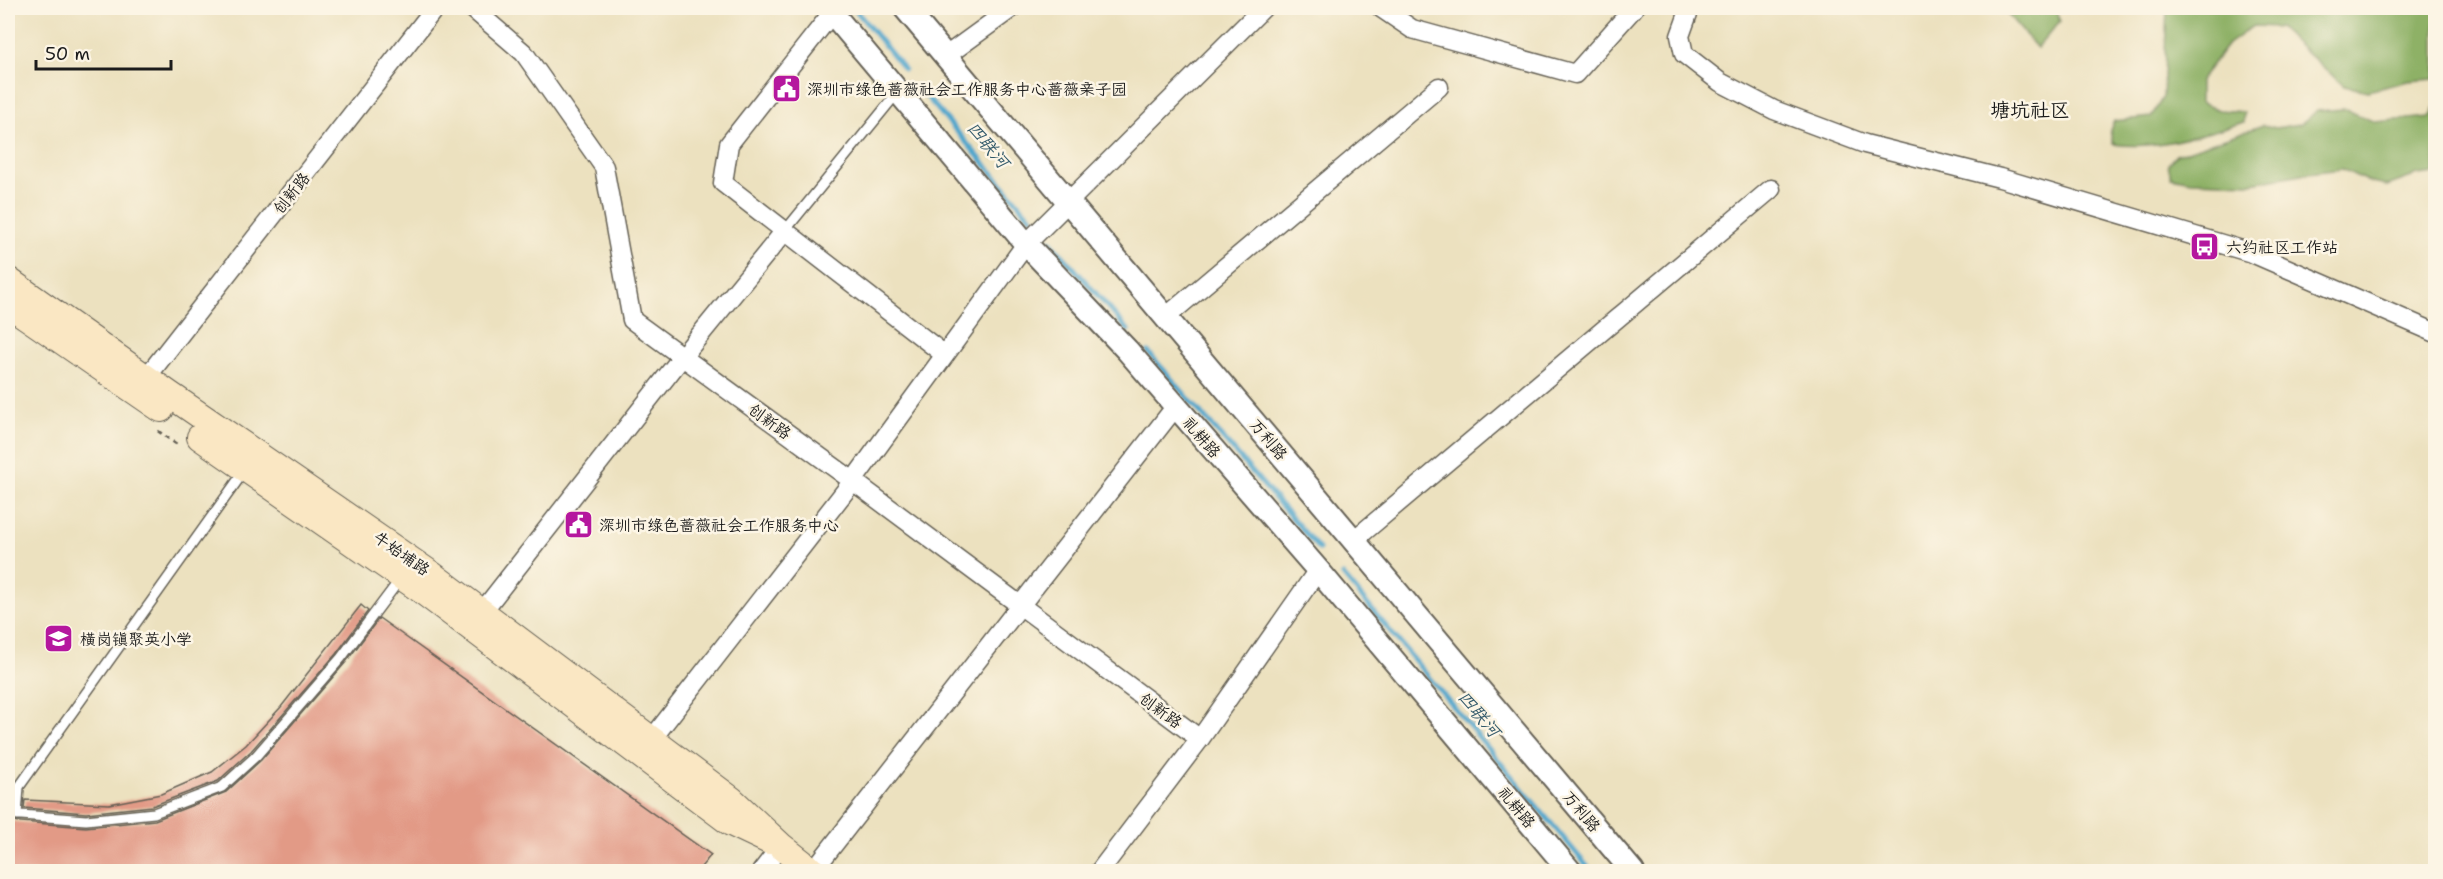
<svg xmlns="http://www.w3.org/2000/svg" width="2443" height="879" viewBox="0 0 2443 879" font-family="'Shantell Sans','LXGW WenKai TC',sans-serif">
	<style>
		.forest { fill: #8eb166; stroke: #556641; stroke-width: 1.5 }
		.lines { fill: none; stroke-linecap: round; stroke-linejoin: round }
		.stream { stroke: #4fa6cc; stroke-width: 5 }
		.building { fill: #e29a86 }
		.service-casing { stroke: #656155; stroke-width: 12 }
		.minor-casing { stroke: #656155; stroke-width: 21 }
		.tertiary-casing { stroke: #656155; stroke-width: 26 }
		.secondary-casing { stroke: #656155; stroke-width: 28 }
		.path { stroke: #656155; stroke-width: 3; stroke-dasharray: 4.5 4.5; stroke-linecap: butt }
		.service { stroke: #fff; stroke-width: 9 }
		.minor { stroke: #fff; stroke-width: 18 }
		.tertiary { stroke: #fff; stroke-width: 22 }
		.secondary { stroke: #fae7c3; stroke-width: 26 }
		.labels { text-anchor: middle; stroke-width: 5; stroke-linejoin: round; paint-order: stroke }
		.poi-label { font-size: 16px; fill: #1c1c1c; stroke: #fcf5e5; text-anchor: start }
		.street-label { font-size: 16px; fill: #1c1c1c; stroke: #fcf5e5 }
		.water-label { font-size: 18px; font-style: italic; fill: #335a6b; stroke: #fcf5e5 }
		.quarter-label { font-size: 20px; fill: #1c1c1c; stroke: #fcf5e5 }
	</style>
	<rect width="100%" height="100%" fill="#fcf5e5"/>
	<filter id="ink" filterUnits="userSpaceOnUse"><feTurbulence type="fractalNoise" baseFrequency=".0167" numOctaves="2"/><feDisplacementMap in="SourceGraphic" scale="12" xChannelSelector="R" yChannelSelector="G"/><feConvolveMatrix kernelMatrix="1 2 1 2 8 2 1 2 1" color-interpolation-filters="sRGB"/></filter>
	<filter id="wash" filterUnits="userSpaceOnUse"><feTurbulence type="fractalNoise" baseFrequency=".008" numOctaves="4" result="noise"/><feDisplacementMap in="SourceGraphic" scale="24" xChannelSelector="R" yChannelSelector="G"/><feGaussianBlur stdDeviation="1.35" result="paint"/><feColorMatrix in="noise" values="0 0 0 0 0 0 0 0 0 0 0 0 0 0 0 0 0 1.4 0 .05"/><feComposite in="paint" operator="in"/></filter>
	<g filter="url(#wash)">
		<rect width="100%" height="100%" fill="#ece1bf"/>
		<path class="forest" d="M2002,8H2055L2060,21L2037,48Z
			M2167,8H2435V79L2408,81L2368,91L2344,86L2279,27L2253,26L2228,44L2200,80V103L2219,110L2244,112V122C2203,134 2156,151 2113,144L2110,130L2114,121L2151,117L2163,97Z
			M2435,108V173L2417,175L2387,186L2371,183L2342,169L2308,173L2251,183L2192,181L2171,177L2168,164L2176,155L2263,125L2276,128L2300,124L2317,111L2344,109L2375,122L2430,117Z"/>
		<g class="lines">
			<path class="stream" d="M854,8L904,69
				M923,92L1031,218
				M1050,241L1128,330
				M1148,352L1319,549
				M1343,575L1592,872"/>
		</g>
		<g id="blocks">
			<path class="building" d="M361,605L368,611L336,654L251,751L218,781L152,806L86,813L24,808L25,800L109,804L161,794L212,772L246,745L281,707Z
				M379,618L711,855L697,872H8V821L86,827L155,820L226,792L261,760L346,662Z"/>
		</g>
	</g>
	<g filter="url(#ink)">
		<use href="#blocks" fill-opacity="0" stroke="#656155" stroke-width="1.5"/>
		<g class="lines">
			<defs>
				<path id="service" d="M784,232L898,92
					M8,814L86,820L154,813L222,787L256,756L341,658L401,578
					M17,815L19,787L245,470"/>
				<path id="minor" d="M472,8L524,53L604,167L632,320L853,481L1200,739
					M1381,8L1412,29L1575,74L1634,8
					M1690,8L1680,36L1684,54L1720,82L1774,110L1865,144L2000,178L2252,253L2436,333
					M832,13L729,144L723,183L945,355
					M946,56L1012,8
					M1166,317L1439,87
					M146,378L435,8
					M1354,540L1771,189
					M482,612L682,357L784,232
					M645,748L853,481L1026,244L1263,8
					M813,871L1176,406
					M761,872L781,846
					M1099,872L1200,739L1318,570"/>
				<path id="tertiary" d="M828,8L1026,244L1127,350L1318,570L1571,872
					M905,8L1633,872"/>
				<path id="secondary" d="M8,280L169,394L431,574L732,800L781,846L814,872
					M8,304L161,409
					M200,437L421,590L731,823L769,841"/>
			</defs>
			<use href="#service" class="service-casing"/>
			<use href="#minor" class="minor-casing"/>
			<use href="#tertiary" class="tertiary-casing"/>
			<use href="#secondary" class="secondary-casing"/>
			<path class="path" d="M158,431L179,446"/>
			<use href="#service" class="service"/>
			<use href="#minor" class="minor"/>
			<use href="#tertiary" class="tertiary"/>
			<use href="#secondary" class="secondary"/>
		</g>
	</g>
	<defs>
		<symbol id="civic-square" viewBox="-11 -11 22 22"><rect x="-9" y="-9" width="18" height="18" rx="4" fill="#b5179e" stroke="#fcf5e5"/><path d="M-.6-6.5H3V-4.5H.6V-3L4-1V1h2V6H-6V1h2V-1L-.6-3ZM-1.2 2.5V6h2.4V2.5Z" fill="#fff"/></symbol>
		<symbol id="bus-square" viewBox="-11 -11 22 22"><rect x="-9" y="-9" width="18" height="18" rx="4" fill="#b5179e" stroke="#fcf5e5"/><path d="M-5-6H5V4H4V6H2V4H-2V6H-4V4H-5ZM-3.5-4V0h7V-4ZM-3.5 1.2v1.5H-2V1.2ZM2 1.2v1.5H3.5V1.2Z" fill="#fff"/></symbol>
		<symbol id="school-square" viewBox="-11 -11 22 22"><rect x="-9" y="-9" width="18" height="18" rx="4" fill="#b5179e" stroke="#fcf5e5"/><path d="M0-5L7-2L0 1L-7-2ZM-4 1L0 2.5L4 1V4Q0 6-4 4Z" fill="#fff"/></symbol>
	</defs>
	<g fill-rule="evenodd">
		<use href="#civic-square" x="770" y="72" width="33" height="33"/>
		<use href="#bus-square" x="2188" y="230" width="33" height="33"/>
		<use href="#civic-square" x="562" y="508" width="33" height="33"/>
		<use href="#school-square" x="42" y="622" width="33" height="33"/>
	</g>
	<g class="labels">
		<g class="poi-label">
			<text x="807" y="95">深圳市绿色蔷薇社会工作服务中心蔷薇亲子园</text>
			<text x="2226" y="253">六约社区工作站</text>
			<text x="599" y="531">深圳市绿色蔷薇社会工作服务中心</text>
			<text x="80" y="645">横岗镇聚英小学</text>
		</g>
		<g class="street-label">
			<text transform="translate(291 193) rotate(-52)" y="6">创新路</text>
			<text transform="translate(770 421) rotate(36)" y="6">创新路</text>
			<text transform="translate(1202 437) rotate(49)" y="6">礼耕路</text>
			<text transform="translate(1269 439) rotate(50)" y="6">万利路</text>
			<text transform="translate(402 553) rotate(35)" y="6">牛始埔路</text>
			<text transform="translate(1161 710) rotate(36)" y="6">创新路</text>
			<text transform="translate(1517 807) rotate(50)" y="6">礼耕路</text>
			<text transform="translate(1582 811) rotate(50)" y="6">万利路</text>
		</g>
		<g class="water-label">
			<text transform="translate(988 145) rotate(50)" y="6">四联河</text>
			<text transform="translate(1479 714) rotate(50)" y="6">四联河</text>
		</g>
		<g class="quarter-label">
			<text x="2030" y="117">塘坑社区</text>
		</g>
	</g>
	<rect width="2443" height="879" fill="none" stroke="#fcf5e5" stroke-width="30"/>
	<path d="M36 60v9h135v-9" fill="none" stroke="#1c1c1c" stroke-width="3"/>
	<text x="45" y="60" font-size="18" fill="#1c1c1c" stroke="#fcf5e5" stroke-width="4.5" paint-order="stroke">50 m</text>
</svg>
